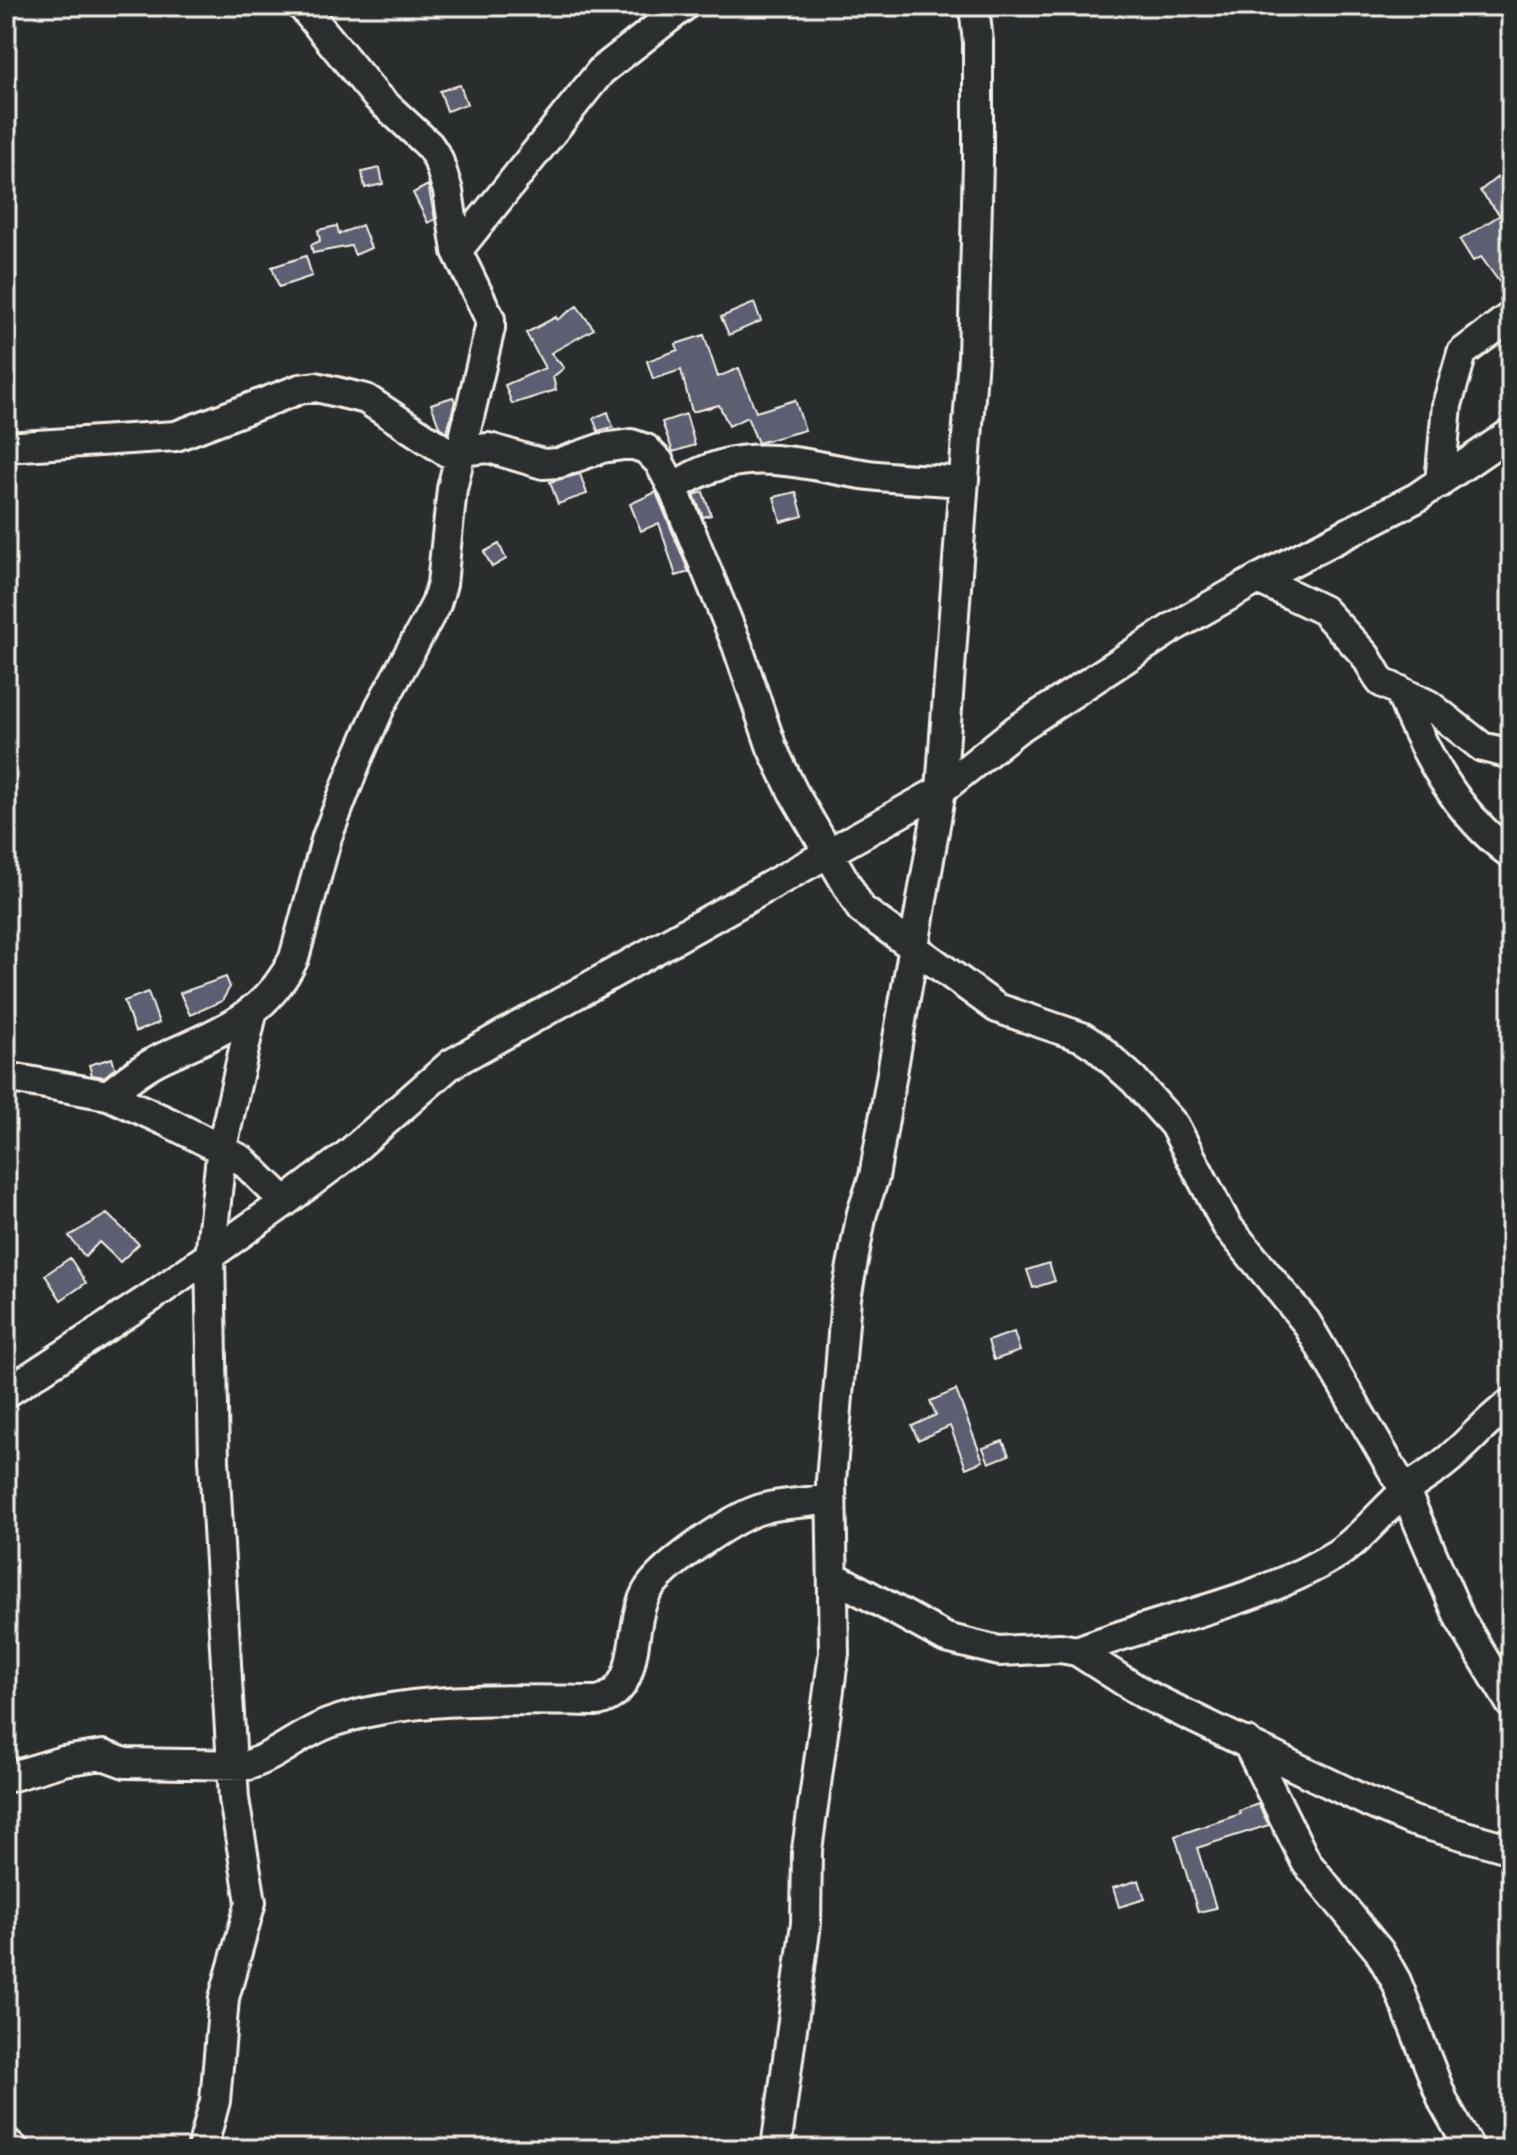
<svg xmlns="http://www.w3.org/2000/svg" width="1517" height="2155" viewBox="0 0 1517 2155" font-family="Delius,sans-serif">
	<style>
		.building { fill: #5c5f71; stroke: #f4f1e8; stroke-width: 2 }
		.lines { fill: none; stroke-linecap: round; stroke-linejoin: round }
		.minor-casing { stroke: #f4f1e8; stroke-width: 34 }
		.minor { stroke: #2a2d2e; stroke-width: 28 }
	</style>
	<rect width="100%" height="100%" fill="#2a2d2e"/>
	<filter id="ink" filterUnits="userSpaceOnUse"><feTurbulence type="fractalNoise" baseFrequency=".0125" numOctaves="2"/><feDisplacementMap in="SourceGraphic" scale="16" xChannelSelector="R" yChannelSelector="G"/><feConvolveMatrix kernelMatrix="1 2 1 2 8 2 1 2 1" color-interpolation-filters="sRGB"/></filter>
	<g filter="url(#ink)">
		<path class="building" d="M460,85L467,104L447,111L440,91Z
			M1511,166V298L1481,257L1473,261L1460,240L1500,215L1480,191Z
			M380,168L383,184L365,188L362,172Z
			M428,185L435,219L428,223L413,193Z
			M362,225L371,248L355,255L351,246L313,253L311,245L320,241L318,230L337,226L339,234Z
			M306,256L312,276L279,287L272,267Z
			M754,303L761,321L729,335L721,317Z
			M577,306L594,329L551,353L564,368L553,377L556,390L512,404L505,385L545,368L526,333L556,317L557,320Z
			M704,335L718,377L739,368L756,412L795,400L805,430L758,443L747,417L729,426L719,405L692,412L681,370L653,379L647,361L678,350L676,344Z
			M453,397L455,401L447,432L439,426L431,404Z
			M608,412L613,427L598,431L593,418Z
			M686,414L695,445L673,452L662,422Z
			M580,474L587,494L558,504L550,482Z
			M656,492L689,572L676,576L659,523L641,531L630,504Z
			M703,492L711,515L703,517L694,495Z
			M796,492L803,516L781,522L774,497Z
			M499,544L506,559L492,567L484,552Z
			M226,977L230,987L222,1001L190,1015L180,993Z
			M148,992L159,1023L135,1032L124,1001Z
			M112,1058L115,1068L104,1077L92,1075L89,1065Z
			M107,1214L139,1244L120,1262L99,1242L85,1257L69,1236Z
			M70,1258L86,1283L61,1300L45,1275Z
			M1049,1263L1055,1281L1033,1288L1027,1270Z
			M1014,1332L1020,1351L994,1360L988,1341Z
			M956,1390L983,1461L966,1468L950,1426L918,1440L912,1426L936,1415L930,1401Z
			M1003,1441L1009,1455L989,1463L983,1448Z
			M1258,1804L1269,1825L1197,1848L1216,1908L1198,1912L1175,1836L1240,1814L1239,1811Z
			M1139,1880L1145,1899L1119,1907L1113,1888Z"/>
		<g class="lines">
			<defs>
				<path id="minor" d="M457,251L601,71L684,6
					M6,447L176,436L300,389L316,387L366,399L447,452L489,448L543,464L559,463L602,448L631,444L646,449L659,462L673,488L737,645L772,748L793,792L861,909L997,1008L1082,1037L1096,1046L1134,1080L1174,1125L1227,1226L1306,1322L1405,1491L1460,1619L1511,1704
					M1440,483L1447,405L1462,353L1511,316
					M673,488C741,441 795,464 869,475C900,479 931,479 962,482
					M1258,579L1323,610L1365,655L1381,682L1429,705L1482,747L1511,754
					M1399,690C1424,752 1456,814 1511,854
					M6,1077L108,1095L170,1123L242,1160L285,1202
					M108,1095C126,1081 144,1066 164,1057C218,1032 266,1017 294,958L327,837L356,762L380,707L436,604L442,584L452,489L490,328V319L457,251L448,191L438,159L429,145L376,96L302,6
					M6,1393L153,1296L285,1202L346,1156L451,1064L941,790L1016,730L1172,628L1258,579L1416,498L1511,433
					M833,1576L946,1638L999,1651L1060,1648L1077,1651L1144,1694L1368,1802L1413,1821L1511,1849
					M1077,1651C1167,1616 1253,1605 1337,1554C1363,1537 1381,1512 1404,1492C1416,1481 1431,1474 1443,1464C1467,1445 1486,1421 1511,1403
					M1247,1742L1306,1862L1379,1951L1396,1981L1444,2103L1470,2149
					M6,1778L63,1761L103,1755L125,1763L248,1765C278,1756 301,1733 330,1723C407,1695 516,1700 598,1701C646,1688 625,1621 650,1587C669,1562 735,1515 765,1508C787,1502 809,1504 831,1498
					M6,2142L14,2149
					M202,2149L215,2101L224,1998L251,1902L234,1799L214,1460L210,1256L222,1147L253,1009
					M776,2149L806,1923L807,1850L834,1653L831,1481L846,1298L862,1213L874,1177L941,790L973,357L978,162V42L974,6"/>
			</defs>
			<use href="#minor" class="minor-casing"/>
			<use href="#minor" class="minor"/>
		</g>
	</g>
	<rect width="1517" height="2155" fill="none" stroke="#2a2d2e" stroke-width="32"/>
	<rect x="16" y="16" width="1485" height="2123" fill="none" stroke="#f4f1e8" stroke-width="3" filter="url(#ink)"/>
</svg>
